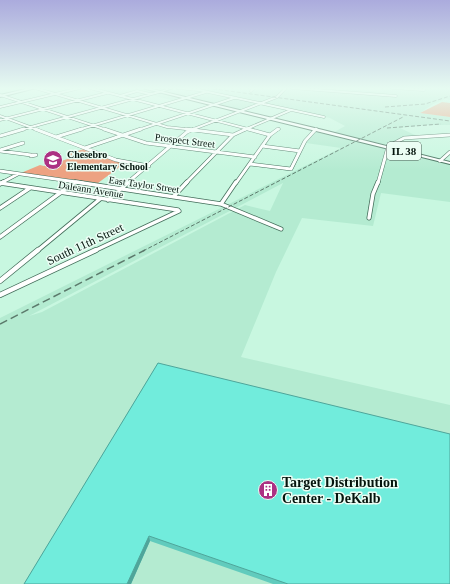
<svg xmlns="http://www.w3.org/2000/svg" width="450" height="584" viewBox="0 0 450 584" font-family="'Times New Roman',serif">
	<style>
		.built { fill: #b4ebd1; fill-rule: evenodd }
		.green { fill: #eda282 }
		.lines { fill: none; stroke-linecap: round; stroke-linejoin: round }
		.street-far3-casing { stroke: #446e5b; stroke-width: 3 }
		.street-far2-casing { stroke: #446e5b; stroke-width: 4 }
		.street-far1-casing { stroke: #446e5b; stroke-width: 5 }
		.street-casing { stroke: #446e5b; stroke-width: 6 }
		.secondary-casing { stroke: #446e5b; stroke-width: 2 }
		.primary-casing { stroke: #446e5b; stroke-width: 2 }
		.street-far3 { stroke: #fff; stroke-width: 2 }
		.street-far2 { stroke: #fff; stroke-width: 3 }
		.street-far1 { stroke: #fff; stroke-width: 3.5 }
		.street { stroke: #fff; stroke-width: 4.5 }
		.secondary { fill: #fff; fill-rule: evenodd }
		.primary { fill: #fff; fill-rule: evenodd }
		.rail-far1 { stroke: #5b796b; stroke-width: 1; stroke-dasharray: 4 2; stroke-linecap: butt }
		.rail { stroke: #5b796b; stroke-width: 1.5; stroke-dasharray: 8 4; stroke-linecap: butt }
		.wall { fill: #61cbbd }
		.shaded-wall { fill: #4fa59a }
		.building { fill: #71ecdc; stroke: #4fa59a }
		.labels { text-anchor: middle; stroke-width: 3; stroke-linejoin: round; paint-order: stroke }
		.far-street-label { font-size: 10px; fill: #04140d; stroke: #ebfdf4 }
		.far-poi-label { font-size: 10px; font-weight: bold; fill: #04140d; stroke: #ebfdf4; text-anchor: start }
		.shield { fill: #ebfdf4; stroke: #495a52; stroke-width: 1 }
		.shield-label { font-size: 11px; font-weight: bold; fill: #04140d }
		.street-label { font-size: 12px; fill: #04140d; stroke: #ebfdf4 }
		.near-poi-label { font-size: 14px; font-weight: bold; fill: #04140d; stroke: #ebfdf4; text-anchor: start }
	</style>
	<rect width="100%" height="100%" fill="#c8f7e0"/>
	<path class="built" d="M90,88H322V90L345,92L346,89L380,92L381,88H390L423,91L425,93L424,88H450V100L446,99L433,104L420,113L450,117V125H427L400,128L417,136L405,137L387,145L450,162V202L381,193L373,226L302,218L276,272L241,357L450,405V584H0V318L341,148L306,143L317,130L331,134L345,126L330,118L262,104L244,111L189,98L176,101L137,92L121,96ZM283,183L270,211L245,205L42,312L29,316Z"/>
	<path class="green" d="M442,102L450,103V117L420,113Z
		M84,149L125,163L98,183L21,173L40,165L44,166L71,158L73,156L67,154Z"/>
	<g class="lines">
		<defs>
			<path id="street-far3" d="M35,88L167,127L195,130
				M90,88L252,130
				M177,88L199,90L324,117
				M292,88L396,96
				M393,88L424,90V88
				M251,91L254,88
				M0,95L107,130
				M120,96L137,91L150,94
				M0,107L80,88
				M0,116L38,130
				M0,120L107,93
				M20,130L159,92
				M78,130L206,92
				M138,130L234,98
				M191,130L277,97L286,88
				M244,130L291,110
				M277,130L279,129
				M315,130L316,129"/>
			<path id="street-far2" d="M35,129L116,160L149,166
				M104,129L146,143L255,157
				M186,129L233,135
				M248,129L270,135
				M0,136L24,129
				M56,137L82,129
				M262,146L300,151
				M387,147L404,138L450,135
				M85,148L141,129
				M0,150L23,143
				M0,151L31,155
				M32,155H36L31,156Z
				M440,161L450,152
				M250,164L291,169L305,141L316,129
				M0,171L83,183
				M0,183H2
				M1,183L18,174
				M73,183L75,182
				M127,183L187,132L194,129
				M186,183L233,135L246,129
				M236,183L270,135L278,129
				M378,183L388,147"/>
			<path id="street-far1" d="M76,182L221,204L281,229
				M0,183L178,210
				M0,184L3,182
				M174,196L187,182
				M108,200L129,182
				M221,204L236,182
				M0,208L30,188
				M369,218L373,194L378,182
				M0,237L75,182
				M37,251L100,199
				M94,251L179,211"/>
			<path id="street" d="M0,281L38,250
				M0,295L96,250"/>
			<path id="secondary" d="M169,88H173L159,93L158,92Z"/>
			<path id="primary" d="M30,88H36L0,97V95Z
				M142,88H148L323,130L450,162V164Z"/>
		</defs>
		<use href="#street-far3" class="street-far3-casing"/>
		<use href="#street-far2" class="street-far2-casing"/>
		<use href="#street-far1" class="street-far1-casing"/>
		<use href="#street" class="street-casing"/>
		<use href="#secondary" class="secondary-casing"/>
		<use href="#primary" class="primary-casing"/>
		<use href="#street-far3" class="street-far3"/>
		<use href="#street-far2" class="street-far2"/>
		<use href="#street-far1" class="street-far1"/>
		<use href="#street" class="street"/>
		<use href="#secondary" class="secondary"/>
		<use href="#primary" class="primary"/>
		<path class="rail-far1" d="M207,88L450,121
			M385,107L425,104L450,96
			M387,128L441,124
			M143,251L403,117"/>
		<path class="rail" d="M0,324L145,250"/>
	</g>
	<path class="wall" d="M158,363L450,584H273L150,541L131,584H24Z"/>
	<path class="shaded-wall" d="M149,536L150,541L131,584H127Z"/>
	<path class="building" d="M158,363L450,434V584H288L149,536L127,584H24Z"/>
	<linearGradient id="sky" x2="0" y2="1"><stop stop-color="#ababdd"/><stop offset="0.52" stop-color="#e6fbf1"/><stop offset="1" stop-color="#e6fbf1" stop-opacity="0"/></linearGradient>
	<rect width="450" height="170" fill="url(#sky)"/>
	<defs>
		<symbol id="school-disc" viewBox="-11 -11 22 22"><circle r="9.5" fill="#ac3183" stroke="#ebfdf4"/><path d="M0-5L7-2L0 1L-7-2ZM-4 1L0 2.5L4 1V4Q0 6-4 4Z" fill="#fff"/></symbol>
		<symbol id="building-disc" viewBox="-11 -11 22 22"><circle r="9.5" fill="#ac3183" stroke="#ebfdf4"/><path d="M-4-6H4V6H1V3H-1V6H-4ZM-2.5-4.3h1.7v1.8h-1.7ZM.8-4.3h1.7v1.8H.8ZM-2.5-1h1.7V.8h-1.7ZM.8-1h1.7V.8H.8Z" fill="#fff"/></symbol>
	</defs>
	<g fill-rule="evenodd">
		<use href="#school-disc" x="42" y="149" width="22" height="22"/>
		<use href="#building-disc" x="257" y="479" width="22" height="22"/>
	</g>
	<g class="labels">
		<g class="far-street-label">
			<text transform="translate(185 140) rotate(7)" y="4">Prospect Street</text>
			<text transform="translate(144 184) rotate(8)" y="4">East Taylor Street</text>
			<text transform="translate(91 189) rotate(9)" y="4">Daleann Avenue</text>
		</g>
		<g class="far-poi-label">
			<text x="67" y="158">Chesebro<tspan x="67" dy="12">Elementary School</tspan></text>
		</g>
		<rect class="shield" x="387" y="142" width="34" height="18" rx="3"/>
		<g class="shield-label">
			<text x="404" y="155">IL 38</text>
		</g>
		<g class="street-label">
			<text transform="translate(85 244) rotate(-25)" y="4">South 11th Street</text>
		</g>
		<g class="near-poi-label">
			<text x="282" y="487">Target Distribution<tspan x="282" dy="16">Center - DeKalb</tspan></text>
		</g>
	</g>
</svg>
